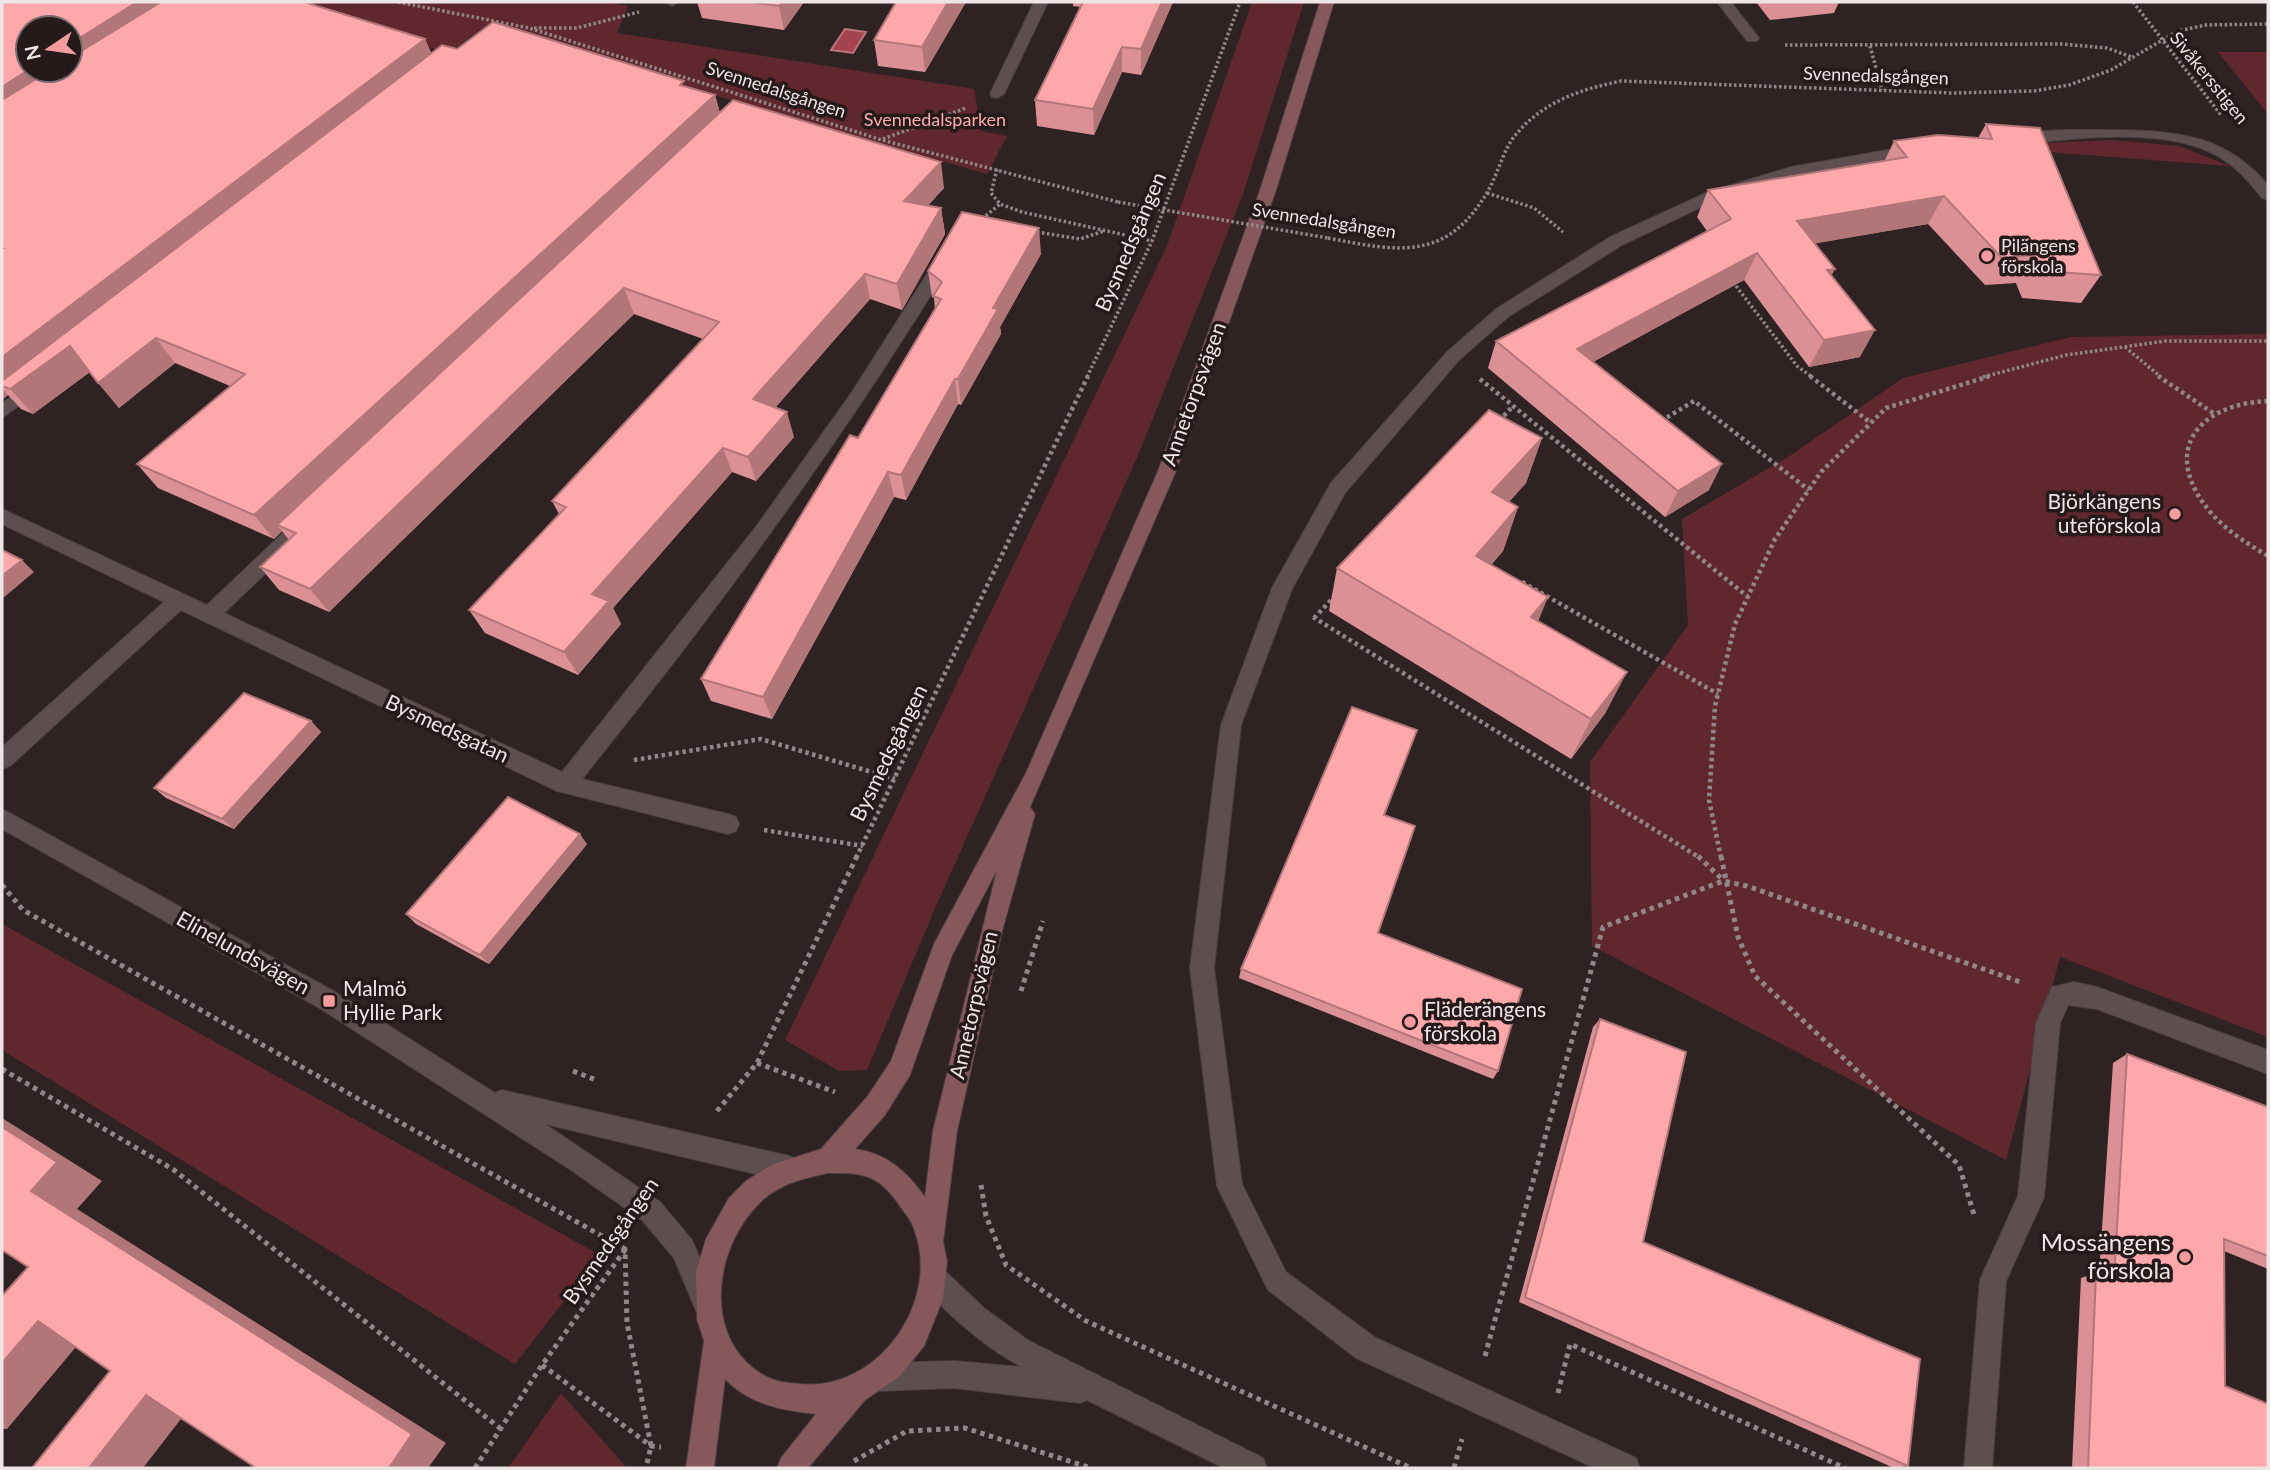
<svg xmlns="http://www.w3.org/2000/svg" width="2270" height="1470" viewBox="0 0 2270 1470" font-family="Lato,sans-serif">
	<style>
		.green { fill: #60282e }
		.water { fill: #a5444e; stroke: #bb747c; stroke-width: 2 }
		.lines { fill: none; stroke-linecap: round; stroke-linejoin: round }
		.service-casing { stroke: #4a3f40; stroke-width: 2 }
		.minor-casing { stroke: #4a3f40; stroke-width: 2 }
		.tertiary-casing { stroke: #4a3f40; stroke-width: 2 }
		.secondary-casing { stroke: #4a3f40; stroke-width: 2 }
		.path-far2 { stroke: #928788; stroke-width: 3.5; stroke-dasharray: 2.5 2.5; stroke-linecap: butt }
		.path-far1 { stroke: #928788; stroke-width: 4.5; stroke-dasharray: 3.5 3.5; stroke-linecap: butt }
		.path { stroke: #928788; stroke-width: 5; stroke-dasharray: 4.5 4.5; stroke-linecap: butt }
		.service { fill: #5d4f4f; fill-rule: evenodd }
		.minor { fill: #5d4f4f; fill-rule: evenodd }
		.tertiary { fill: #5d4f4f; fill-rule: evenodd }
		.secondary { fill: #86585b; fill-rule: evenodd }
		.path-bridge { stroke: #928788; stroke-width: 3.5; stroke-dasharray: 2.5 2.5; stroke-linecap: butt }
		.wall { fill: #da9094 }
		.shaded-wall { fill: #b27678 }
		.building { fill: #fea8ac; stroke: #b27678; stroke-width: 2 }
		.poi-dot { fill: #f49b9f; stroke: #251919; stroke-width: 2.5 }
		.labels { text-anchor: middle; stroke-width: 7; stroke-linejoin: round; paint-order: stroke }
		.far-street-label { font-size: 18px; fill: #eee5e6; stroke: #251919 }
		.far-park-label { font-size: 18px; fill: #fcacaf; stroke: #251919 }
		.far-poi-label { font-size: 18px; fill: #eee5e6; stroke: #251919; text-anchor: start }
		.street-label { font-size: 21px; fill: #eee5e6; stroke: #251919 }
		.poi-label { font-size: 21px; fill: #eee5e6; stroke: #251919; text-anchor: start }
		.near-poi-label { font-size: 24px; fill: #eee5e6; stroke: #251919; text-anchor: end }
	</style>
	<rect width="100%" height="100%" fill="#2f2223"/>
	<path class="green" d="M287,2H604L628,6L617,33L974,89L981,131L1007,136L987,174L483,28L448,53Z
		M1252,2H1304L1243,194L1139,453L936,906L867,1070L839,1071L785,1040L1167,246Z
		M2218,52H2268V114Z
		M2112,140L2179,146L2230,166L2034,151L2029,144Z
		M2268,334V1037L2060,957L2006,1160L1592,946L1590,762L1688,625L1682,519L1791,455L1903,378L2071,337Z
		M2,924L600,1255L515,1364L2,1050Z
		M561,1393L625,1466L624,1468H508Z"/>
	<path class="water" d="M845,29L866,32L853,53L831,50Z"/>
	<g class="lines">
		<defs>
			<path id="service" d="M2118,130C2180,131 2226,136 2268,185V200L2262,198C2248,180 2232,162 2210,152C2157,128 2074,138 2017,145L2009,140C2023,127 2097,130 2118,130Z
				M1916,145L1921,147V153L1793,176L1720,198L1622,245L1508,317L1459,360L1345,493L1292,589L1241,725L1214,968L1242,1184L1286,1272L1376,1338L1636,1458L1640,1468H1595L1356,1358L1268,1290L1217,1186L1190,968L1221,725L1272,588L1331,483L1447,352L1496,309L1610,237L1708,192L1791,167Z
				M2074,982L2097,987L2268,1050V1074L2097,1009L2068,1005L2060,1023L2044,1197L2006,1281L1992,1468H1964L1980,1280L2018,1196L2036,1023L2052,987Z"/>
			<path id="minor" d="M664,2H679L672,6Z
				M1034,2H1048L1004,94L997,98L992,97L990,94Z
				M1717,2H1731L1759,38L1757,41H1747Z
				M945,254L953,259C842,442 716,612 582,779L728,814L736,817L739,824L736,831L728,834L557,791L181,610L10,766L2,769V747L164,602L2,524V509L207,605L301,516H315L317,521L315,526L224,613L562,772L758,524L852,392L939,255Z
				M36,379L45,385L42,389L2,418V403Z
				M936,1267L945,1271L984,1308L1029,1341L1263,1458L1267,1468H1224L1087,1400L1080,1403L954,1388L877,1391L867,1387L863,1377L867,1367L877,1363L954,1361L1022,1367C994,1353 935,1308 923,1280L927,1271Z"/>
			<path id="tertiary" d="M2,809L337,993L495,1093L502,1090L789,1156L798,1160L802,1169L798,1178L789,1182L545,1124L660,1202L692,1240L719,1304L715,1313L706,1317L697,1313L674,1258L642,1220L568,1168L321,1009L2,829Z"/>
			<path id="secondary" d="M1320,2H1334L1276,190L1176,471L1030,807L1035,814L1002,931L957,1131L943,1242L947,1261L943,1299L924,1346L899,1377L865,1400L808,1468H777L781,1458L816,1414C782,1410 750,1405 725,1379L714,1468H686L704,1341L697,1319L696,1272L706,1239L729,1198L746,1181L771,1165L821,1149L867,1097L891,1061L934,944L1026,773L1158,471L1260,190ZM997,870L933,1131L925,1197C907,1172 887,1153 855,1149L885,1115L910,1075L952,955ZM828,1173C840,1173 853,1172 865,1176C880,1180 892,1194 900,1206C905,1213 912,1221 914,1229C942,1301 878,1392 800,1384C788,1383 776,1382 765,1376C698,1338 715,1241 765,1198C783,1183 805,1178 828,1173Z"/>
		</defs>
		<use href="#service" class="service-casing"/>
		<use href="#minor" class="minor-casing"/>
		<use href="#tertiary" class="tertiary-casing"/>
		<use href="#secondary" class="secondary-casing"/>
		<path class="path-far2" d="M398,2L529,28L882,140L1118,202
			M2133,2L2221,115
			M534,28H577L639,12
			M1785,45L2061,44L2107,48L2134,58
			M1870,46L1882,90
			M883,139L966,108
			M997,169L991,193L1000,204L1022,212L1152,241
			M1487,193L1534,208L1563,232
			M982,219L1000,204
			M1037,232L1080,239L1104,231
			M1328,238C1399,252 1448,262 1489,189C1499,171 1504,147 1518,132C1545,101 1582,89 1621,81L1952,93L2034,91L2069,85L2111,70L2178,31L2206,25L2268,24
			M1733,282L1797,366L1812,377
			M2125,347L2161,377
			M1087,377L1152,241L1240,2
			M1983,377L2066,355L2166,341H2268"/>
		<path class="path-far1" d="M1810,376L1871,423
			M2158,376L2213,413
			M1480,379L1748,597
			M2268,401C2196,404 2159,453 2212,514C2227,531 2248,544 2268,556
			M1499,421L1513,406
			M1661,421L1694,401L1809,490
			M1522,582L1718,694
			M1313,617L1700,858
			M1314,618L1333,598
			M634,760L761,739L895,779
			M764,830L863,846
			M856,858L1088,376
			M1721,858L1709,800L1715,706L1735,624L1775,539L1821,472L1886,408L1990,376"/>
		<path class="path" d="M1698,856L1723,880
			M1721,856L1738,937L1755,976L1959,1165L1975,1218
			M2,885L23,910L625,1249L627,1323L651,1446L646,1468
			M1021,991L1043,921
			M757,1063L835,1092
			M2,1069L174,1170L501,1429
			M573,1071L596,1080
			M717,1111L757,1063L857,856
			M981,1185L986,1216L1006,1265L1086,1321L1411,1468
			M1485,1356L1603,927L1723,881L1747,886L2023,983
			M542,1365L651,1446L661,1447
			M1558,1393L1570,1344L1845,1468
			M854,1461L907,1431L965,1428L1091,1468
			M475,1468L542,1365L627,1247
			M1454,1468L1462,1439"/>
		<use href="#service" class="service"/>
		<use href="#minor" class="minor"/>
		<use href="#tertiary" class="tertiary"/>
		<use href="#secondary" class="secondary"/>
		<path class="path-bridge" d="M1118,202L1328,238"/>
	</g>
	<path class="wall" d="M2,2L425,39L431,53L457,49L686,86L715,95L720,113L944,188L928,205L941,208L945,234L902,310L870,299L775,408L794,437L756,481L732,472L613,608L621,624L578,675L485,633L469,610L559,514L552,501L703,339L634,314L329,612L279,590L260,567L289,540L282,531L274,539L158,488L137,464L230,386L175,363L119,408L90,372L33,414L21,409L8,395L2,400Z
		M697,2H804L784,30L702,18Z
		M966,2L925,72L878,66L874,40Z
		M1073,2H1173L1141,75L1122,72L1094,135L1037,126L1035,100L1081,7L1073,6Z
		M1756,2H1839L1834,13L1770,20Z
		M1986,124L2101,275L2081,303L2022,298L2016,283L1985,285L1928,224L1815,243L1832,276L1860,357L1809,367L1744,280L1593,362L1709,490L1665,517L1488,368L1496,341L1707,231L1697,217L1708,190L1885,160L1894,141L1978,138Z
		M1041,254L1000,327L1001,334L961,405L958,404L906,500L894,497L772,719L711,701L701,679L858,438L935,309L934,298L932,297L928,271Z
		M1542,438L1526,483L1509,502L1518,507L1503,551L1491,565L1539,621L1606,712L1571,759L1329,611L1337,568Z
		M311,721L321,732L234,829L166,798L154,788Z
		M1417,730L1385,815L1378,933L1498,1071L1493,1079L1239,978L1241,969Z
		M587,844L489,964L416,924L406,914Z
		M1600,1019L1643,1242L1908,1466L1894,1468L1519,1302L1593,1027Z
		M2127,1054L2268,1107V1269L2224,1251L2225,1386L2268,1468H2072L2081,1278L2096,1273L2099,1274L2113,1063Z"/>
	<path class="shaded-wall" d="M137,2H193L2,125V87L28,70H70V44Z
		M782,2H804L784,30L779,6Z
		M948,2H966L925,72L922,47Z
		M1162,2H1173L1141,75V49Z
		M425,39L437,65L91,371L33,414L10,389L2,386V357Z
		M1122,47V72L1094,135L1093,109Z
		M715,95L722,121L277,525L282,531L274,539L254,515Z
		M941,162L944,188L909,227L904,201Z
		M1944,196L1928,224L1784,249L1797,221Z
		M941,208L945,234L902,310L897,284Z
		M1039,228L1041,254L1000,327L1001,334L961,405L958,379L993,308Z
		M1757,253L1744,280L1567,376L1577,349Z
		M1835,269L1821,296L1827,270Z
		M865,274L870,299L761,424L753,399Z
		M624,288L634,314L329,612L310,589Z
		M1875,330L1860,357L1809,367L1824,340Z
		M156,338L175,363L119,408L98,383Z
		M955,379L958,404L906,500L901,475Z
		M2,388L8,395L2,400Z
		M787,412L794,437L756,481L748,457Z
		M1542,438L1526,483L1478,536L1492,492Z
		M723,448L732,472L613,608L621,624L578,675L564,652L592,594Z
		M1722,464L1709,490L1665,517L1678,491Z
		M888,472L894,497L772,719L763,697Z
		M1518,507L1503,551L1462,599L1476,556Z
		M22,560L34,572L2,599V576Z
		M1548,597L1531,639V617Z
		M1627,672L1606,712L1571,759L1591,719Z
		M311,721L321,732L234,829L222,819Z
		M580,834L587,844L489,964L480,955Z
		M2,1118L102,1181L77,1209L446,1443L428,1468H389L31,1191L2,1127Z
		M38,1321L86,1335L7,1429H2V1363Z
		M146,1395L191,1406L143,1468H89Z"/>
	<path class="building" d="M2,2H137L70,44V28H28V70L2,87Z
		M161,2H304L425,39L2,357V248H3L2,247V100L51,70H70V58Z
		M748,2H782L779,6Z
		M896,2H948L922,47L874,40Z
		M1083,2H1162L1141,49L1122,47L1093,109L1035,100Z
		M493,22L684,81L680,85L715,95L254,515L137,464L245,374L156,338L98,383L70,346L10,389L2,386V381L442,45L457,49Z
		M733,100L941,162L904,201L941,208L897,284L865,274L753,399L787,412L748,457L723,448L592,594L609,601L564,652L469,610L566,507L552,501L719,322L624,288L310,589L260,567L296,533L277,525Z
		M1986,124L2040,128L2101,275L2040,271L2034,255L2002,258L1944,196L1797,221L1835,269L1827,270L1875,330L1824,340L1757,253L1577,349L1722,464L1678,491L1496,341L1731,219L1708,190L1907,157L1894,141L1938,135L1992,139Z
		M962,212L1039,228L993,308L998,309L958,379H955L901,475L888,472L763,697L701,679L850,435L858,438L941,299L933,296L942,282L928,271Z
		M1489,410L1542,438L1492,492L1518,507L1476,556L1548,597L1531,617L1627,672L1591,719L1337,568Z
		M2,550L22,560L2,576Z
		M244,693L311,721L222,819L154,788Z
		M1352,707L1417,730L1384,815L1415,826L1378,933L1522,989L1498,1071L1241,969Z
		M508,797L580,834L480,955L406,914Z
		M1600,1019L1686,1052L1643,1242L1920,1359L1908,1466L1525,1297Z
		M2127,1054L2268,1107V1256L2224,1239L2225,1386L2268,1404V1468H2088L2096,1273L2114,1280Z
		M2,1127L57,1162L31,1191L412,1434L389,1468H256L146,1395L89,1468H32L110,1371L38,1321L2,1363V1296L28,1267L2,1250Z"/>
	<g class="poi-dot">
		<circle cx="1987" cy="256" r="7"/>
		<circle cx="2175" cy="514" r="7"/>
		<rect x="322" y="994" width="14" height="14" rx="3.5"/>
		<circle cx="1410" cy="1022" r="7"/>
		<circle cx="2185" cy="1257" r="7"/>
	</g>
	<g class="labels">
		<g class="far-street-label">
			<text transform="translate(1876 76) rotate(2)" y="6">Svennedalsgången</text>
			<text transform="translate(2209 78) rotate(51)" y="6">Sivåkersstigen</text>
			<text transform="translate(776 90) rotate(18)" y="6">Svennedalsgången</text>
			<text transform="translate(1324 221) rotate(9)" y="6">Svennedalsgången</text>
		</g>
		<g class="far-park-label">
			<text x="935" y="126">Svennedalsparken</text>
		</g>
		<g class="far-poi-label">
			<text x="2001" y="252">Pilängens<tspan x="2001" dy="21">förskola</tspan></text>
		</g>
		<g class="street-label">
			<text transform="translate(1131 242) rotate(-67)" y="7">Bysmedsgången</text>
			<text transform="translate(1194 394) rotate(-70)" y="7">Annetorpsvägen</text>
			<text transform="translate(447 729) rotate(25)" y="7">Bysmedsgatan</text>
			<text transform="translate(889 753) rotate(-64)" y="7">Bysmedsgången</text>
			<text transform="translate(243 953) rotate(29)" y="7">Elinelundsvägen</text>
			<text transform="translate(974 1005) rotate(-77)" y="7">Annetorpsvägen</text>
			<text transform="translate(611 1241) rotate(-55)" y="7">Bysmedsgången</text>
		</g>
		<g class="poi-label">
			<text x="2161" y="509" text-anchor="end">Björkängens<tspan x="2161" dy="24">uteförskola</tspan></text>
			<text x="343" y="996">Malmö<tspan x="343" dy="24">Hyllie Park</tspan></text>
			<text x="1424" y="1017">Fläderängens<tspan x="1424" dy="24">förskola</tspan></text>
		</g>
		<g class="near-poi-label">
			<text x="2171" y="1251">Mossängens<tspan x="2171" dy="28">förskola</tspan></text>
		</g>
	</g>
	<rect width="2270" height="1470" fill="none" stroke="#eee5e6" stroke-width="7"/>
	<g transform="translate(49 49) rotate(257)"><circle r="33" fill="#251919" stroke="#756b6b" stroke-width="2"/>
	<path d="M0-5L12 26L0 18L-12 26Z" fill="#f49b9f"/>
	<text y="-10" font-size="19" font-weight="bold" text-anchor="middle" fill="#eee5e6">N</text>
	</g>
</svg>
